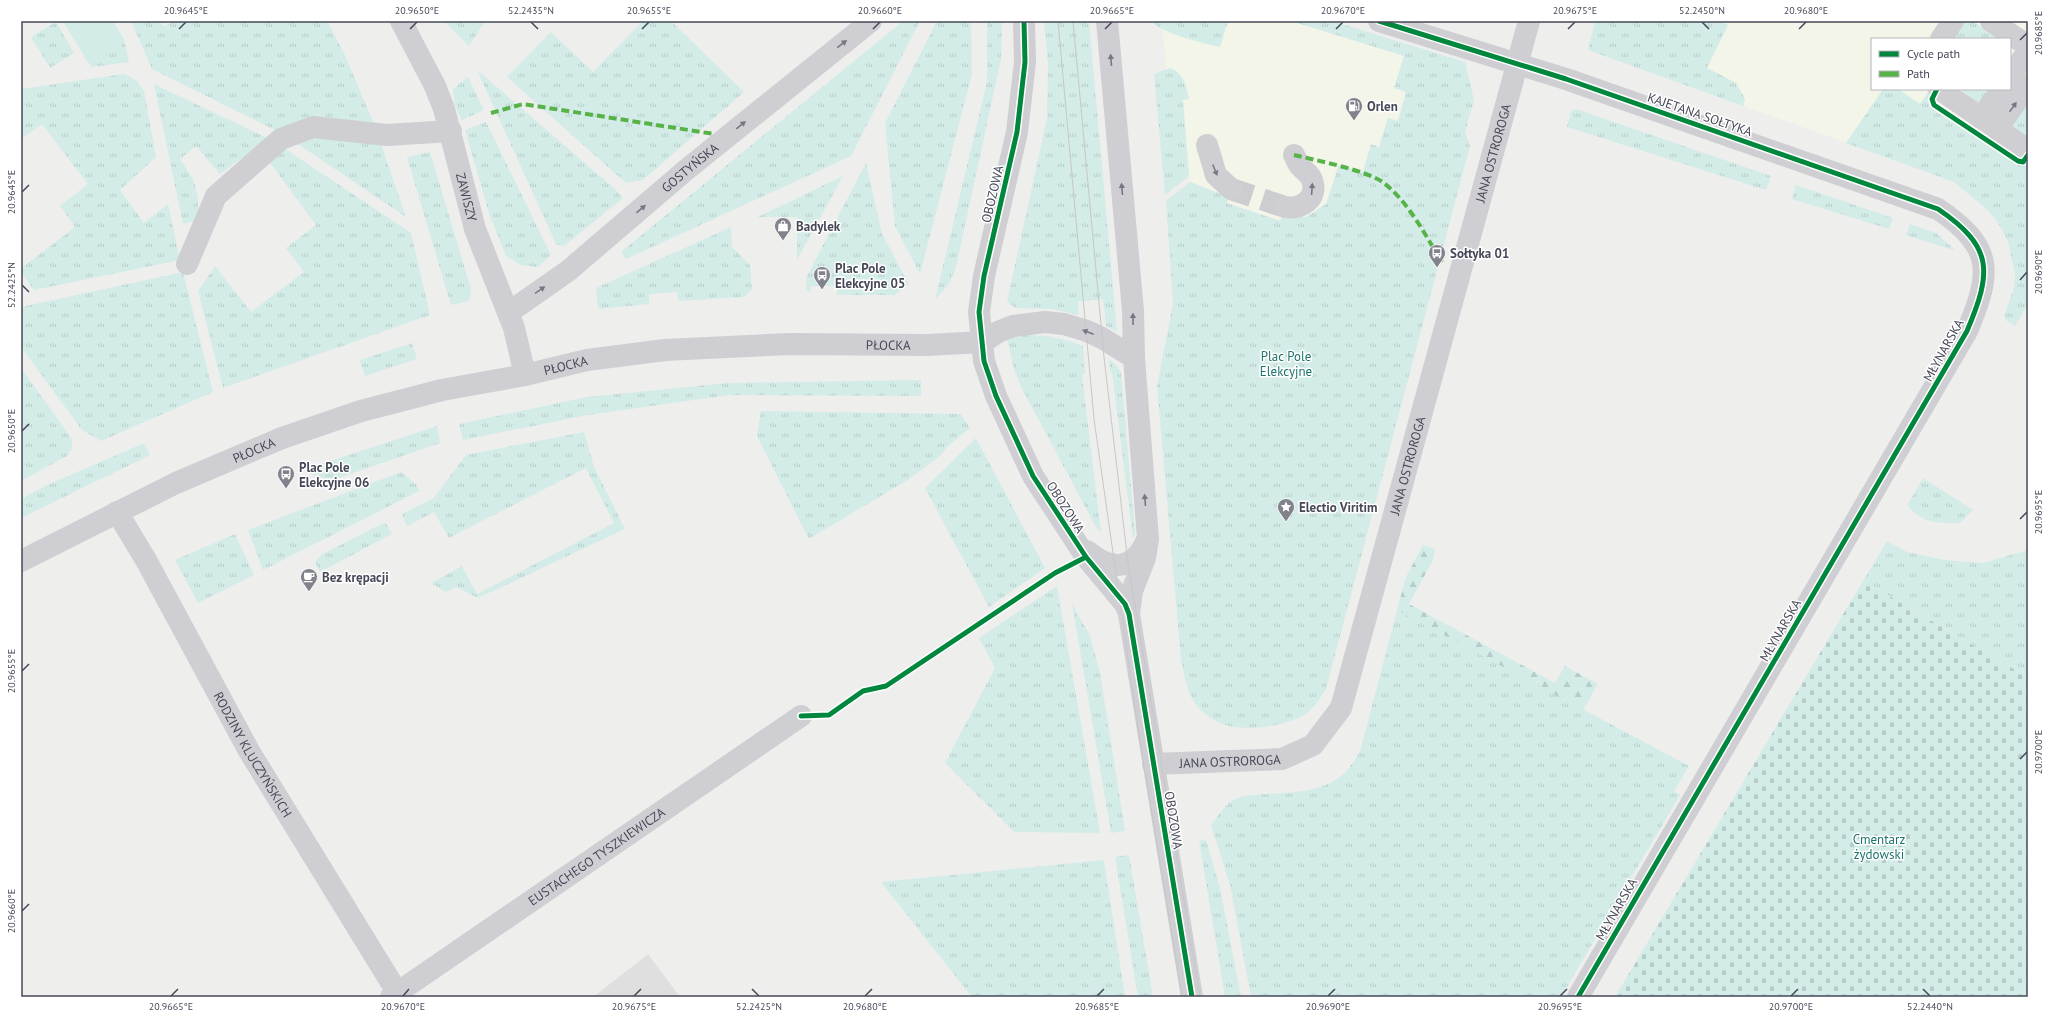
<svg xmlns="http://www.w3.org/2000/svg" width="2049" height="1018" viewBox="0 0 2049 1018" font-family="'PT Sans',sans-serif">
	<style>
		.commercial { fill: #f3f5e9; fill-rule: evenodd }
		.education { fill: #e0dfdf }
		.grass { fill: url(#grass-tufts) }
		.forest { fill: url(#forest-firs) }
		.cemetery { fill: url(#cemetery-stones) }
		.pitch { fill: #d3ece7 }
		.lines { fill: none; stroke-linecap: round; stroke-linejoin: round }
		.minor-tunnel { stroke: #cccdcf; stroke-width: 22; stroke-dasharray: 22 11; stroke-linecap: butt }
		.minor { stroke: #cfcfd3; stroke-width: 22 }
		.tram { stroke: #c7c7c9; stroke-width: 1 }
		.quiet { stroke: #57b348; stroke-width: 4; stroke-dasharray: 8 4; stroke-linecap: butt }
		.cycleway-casing { stroke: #fff; stroke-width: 8 }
		.cycleway { stroke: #00873e; stroke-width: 5 }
		.oneway { fill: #767783 }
		.ticks { fill: none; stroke: #464858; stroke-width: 1.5 }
		.labels { text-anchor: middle; stroke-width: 3; stroke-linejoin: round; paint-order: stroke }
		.poi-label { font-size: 13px; font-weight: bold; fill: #464858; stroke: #fff; text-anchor: start }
		.street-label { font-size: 13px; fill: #464858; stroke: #fff }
		.park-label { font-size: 13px; fill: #1d746d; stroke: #fff }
		.neatline { fill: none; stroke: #464858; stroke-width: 1.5 }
		.ticks-label { font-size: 10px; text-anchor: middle; fill: #464858 }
	</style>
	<defs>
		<pattern id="grass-tufts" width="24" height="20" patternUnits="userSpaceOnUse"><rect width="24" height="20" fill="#d3ece7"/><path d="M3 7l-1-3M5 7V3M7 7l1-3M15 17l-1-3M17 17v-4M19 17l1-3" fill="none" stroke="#b6ccc8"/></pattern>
		<pattern id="forest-firs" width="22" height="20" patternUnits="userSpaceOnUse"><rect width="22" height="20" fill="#d3ece7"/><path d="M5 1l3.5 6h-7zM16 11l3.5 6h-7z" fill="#b6ccc8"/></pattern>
		<pattern id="cemetery-stones" width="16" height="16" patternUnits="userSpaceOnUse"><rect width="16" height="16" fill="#d3ece7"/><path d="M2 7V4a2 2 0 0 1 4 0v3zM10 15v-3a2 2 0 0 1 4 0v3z" fill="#b6ccc8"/></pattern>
	</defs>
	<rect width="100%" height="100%" fill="#eeeeed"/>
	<path class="commercial" d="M1150,21H1291L1404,56L1394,88L1406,92L1398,121L1388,118L1379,147L1371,145L1363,172L1338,165L1326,204L1306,217L1283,213L1280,221L1227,203L1228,197L1190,182L1183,100L1189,99L1185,85L1170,68L1166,69L1163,30Z
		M1595,21H2028V208L1588,50ZM1872,39H2010V89H1872Z"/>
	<path class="education" d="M648,954L680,997H593L646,956Z"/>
	<path class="grass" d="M131,21H160L164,27L172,21H327L344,53L374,124L279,132L152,69Z
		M444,21H485L469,46Z
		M643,21H671L744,92L643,180L626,183L507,77L551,32L593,72Z
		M903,21H920L851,156L626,259L621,252Z
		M937,21H971L972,74L920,274L895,226L885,123Z
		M987,21H1002L1001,59L956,267L949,284L935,300L987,82Z
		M1044,21H1089L1117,332L1106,326L1103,299L1078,302L1079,315L1051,309L1016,308L1007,302L1047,118L1048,64Z
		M1150,21H1228L1220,47C1196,41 1169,36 1150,21Z
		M1291,21H1332L1465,62L1474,100L1465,132L1470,146L1326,689C1321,697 1315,707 1307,713C1287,727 1238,734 1216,721C1208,717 1200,710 1195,703C1186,690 1184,674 1181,659L1157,386L1173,304L1166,201L1190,182L1229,197L1227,203L1280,221L1283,213L1306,217L1326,204L1339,165L1363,172L1371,144L1379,147L1388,118L1398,121L1406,92L1394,88L1404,56Z
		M1595,21H1721L1728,25L1707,68L1736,83L1745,99L1743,106L1588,50Z
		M1964,21H1973L1999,39H1952Z
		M56,22L74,53L50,68L31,37Z
		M124,39L129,62L92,67L87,61Z
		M1170,68C1184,73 1186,86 1189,99L1183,100L1189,176L1165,195L1154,74Z
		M477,70L615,189L623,198L564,246L556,244Z
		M124,74L136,80L144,91L156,157L120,190L144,223L168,204L180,260L34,290L21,272V265L23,267L75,227L60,206L88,184L42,124L21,139V89Z
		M468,77L484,110L462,120L455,106L453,89Z
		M154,84L269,139L220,174L196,146L180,159L193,179L198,197V220L183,224Z
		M1883,89H1898L1920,104L1928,92L1931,94L1928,101L1931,108L2017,164L2025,165L2028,162V304L2015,326L2007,321L2004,316L2014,288L2015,274L2008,242L2000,226L1989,211L1954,182L1846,143Z
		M1960,89H1991L1982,102L1977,103Z
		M2028,98V140L2015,131L2013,126Z
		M1576,109L1771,176L1766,190L1567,127L1571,112Z
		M486,122L551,255L538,267L521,265L506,256L490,216L465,130Z
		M320,135L381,144L406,217L295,142Z
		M284,148L411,233L430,315L223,388L198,291L215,266L251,312L304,272L286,248L316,225L268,160Z
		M430,152L471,289L469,301L451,305L407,157Z
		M866,163L882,234L909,284L895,295H837L836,286H811V293L806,290L807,276Z
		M843,176L797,260V217H758Z
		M1796,185L1893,218L1889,229L1792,199Z
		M1910,224L1936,233L1956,251L1906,235Z
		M731,227L732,247L750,265L752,290L744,297L678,301L677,292L649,294V304L598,309L596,288Z
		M183,272L213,392L101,441L82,430L21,347V307Z
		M1014,335C1039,335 1059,336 1083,346L1085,374L1082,375L1101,532L1096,527L1021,387L1014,369L1007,339Z
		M412,343L417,359L365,376L360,360Z
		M1109,359L1118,367L1121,373L1135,533L1133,539L1112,372L1110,371Z
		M21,368L72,439V449L67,456L21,481Z
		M921,380V396L729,395L588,415L463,440L459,424L587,397L728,383Z
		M761,411L961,414L970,428L949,445L941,455L911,478L809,539L757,436Z
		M437,426L440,443L330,481L311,474L309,468Z
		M584,432L594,467L625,529L478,598L456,587L446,592L431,583L462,566L477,594L614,523L586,468L449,538L434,512L407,526L402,514L434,498L466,455Z
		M976,438L1045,568L989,607L925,488Z
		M144,443L150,455L21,518V499L45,486Z
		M401,472L417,485L419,491L263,570L248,530Z
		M1923,478L1973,510L1960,523C1936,523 1925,524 1907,506Z
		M385,522L392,534L320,572L315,562L321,555Z
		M235,534L254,575L198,603L175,560Z
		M1887,541L1907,552L1945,560L1983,563L2028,550V668L2024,675L1863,581Z
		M1057,586L1100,833L1014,832L945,763L995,668L979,638Z
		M1072,603L1090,636L1100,673L1125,831L1111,833Z
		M1397,610L1689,766L1674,791L1680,795L1561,997H1251L1230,885L1211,825C1218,816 1224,806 1233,800C1243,795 1255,795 1266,794C1307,792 1343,791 1361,748Z
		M1206,840L1220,888L1241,997H1225L1199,841Z
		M1129,855L1153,997H1138L1115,857Z
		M1104,860L1125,997H972L881,882Z"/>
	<path class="forest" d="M1423,545L1435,549L1433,560L1409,604L1555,683L1565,666L1598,684L1583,710L1397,610L1406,577Z"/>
	<path class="cemetery" d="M1863,581L2024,675L2028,668V997H1615Z"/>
	<path class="pitch" d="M63,21H113L124,39L87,61Z"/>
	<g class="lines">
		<path class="minor-tunnel" d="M1231,189L1285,207"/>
		<g class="minor">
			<path id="s1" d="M401,21L435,86L444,109L475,229L514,328L525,375"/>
			<path d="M1024,21L1025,62L1017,132L984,276L979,312L984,361L996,396L1033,476L1086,557L1125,604L1129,614L1192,997"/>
			<path d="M1107,21L1133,311L1134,358L1148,539L1145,558L1132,591L1129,614"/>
			<path d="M1379,21L1566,79L1938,209C1994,247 1992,272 1967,331L1578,997"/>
			<path d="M1991,21L2028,46"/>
			<path d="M1941,39L1953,21"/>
			<path d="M2010,77L2028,51"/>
			<path d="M1939,89L2028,150"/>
			<path d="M1981,118L2002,89"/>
			<path d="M1997,129L2028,85"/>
			<path d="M1207,145L1216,175L1231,189"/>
			<path d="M1285,207C1300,210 1319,199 1312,180C1310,174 1304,171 1300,166C1297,163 1296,158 1294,155"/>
			<path d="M187,264L216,196L281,139L313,127L387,135L451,131"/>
			<path id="s2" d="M508,313L568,271L686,170L871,21"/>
			<path id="s3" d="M117,512L146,560L249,751L397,992"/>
			<path d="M1087,551C1110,570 1132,572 1146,542"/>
			<path id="s4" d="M21,561L176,483L282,438L361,411L442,390L525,375L587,360L665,350L790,344L928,345L983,342L998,332L1013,326L1045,322L1064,324L1087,331L1102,338L1134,358"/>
			<path id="s5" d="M1153,764L1282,759L1313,745L1341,708L1529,21"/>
			<path id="s6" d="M391,997L801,716"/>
		</g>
		<path class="tram" d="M1058,21L1094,419L1139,736L1182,997
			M1073,21L1104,357L1128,563L1200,997"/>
		<path class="quiet" d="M491,113L523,104L714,134
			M1294,155C1315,160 1369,171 1384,183C1410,204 1425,235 1442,262"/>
		<defs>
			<path id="cycleway" d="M1024,21L1025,62L1017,132L984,276L979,312L984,361L996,396L1033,476L1086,557L1125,604L1129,614L1192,997
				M1379,21L1566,79L1938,209C1994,247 1992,272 1967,331L1578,997
				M1937,89L1932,99L1934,105L2018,161L2023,162L2028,155
				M801,716L829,715L863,691L886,686L1055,573L1086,557"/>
		</defs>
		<use href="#cycleway" class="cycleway-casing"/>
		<use href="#cycleway" class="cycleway"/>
	</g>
	<defs><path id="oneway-solid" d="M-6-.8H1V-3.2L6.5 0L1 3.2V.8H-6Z"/></defs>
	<g class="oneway">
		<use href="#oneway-solid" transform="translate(842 44) rotate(-38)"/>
		<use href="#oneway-solid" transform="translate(1111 60) rotate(-95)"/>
		<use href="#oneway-solid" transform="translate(2013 107) rotate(-55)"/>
		<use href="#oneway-solid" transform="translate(741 125) rotate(-39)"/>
		<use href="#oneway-solid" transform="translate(1215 170) rotate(68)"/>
		<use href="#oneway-solid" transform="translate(1122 189) rotate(-95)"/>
		<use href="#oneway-solid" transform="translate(1312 189) rotate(-86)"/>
		<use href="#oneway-solid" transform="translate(641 209) rotate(-40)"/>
		<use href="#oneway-solid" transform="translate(540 290) rotate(-34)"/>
		<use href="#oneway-solid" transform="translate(1133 319) rotate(-91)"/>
		<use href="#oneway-solid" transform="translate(1088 332) rotate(-159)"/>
		<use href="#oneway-solid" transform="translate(1145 500) rotate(-95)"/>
	</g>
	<path class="ticks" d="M531,22L538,29M1702,22L1709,29M179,29L186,22M410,29L417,22M642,29L649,22M873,29L880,22M1105,29L1112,22M1336,29L1343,22M1568,29L1575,22M1799,29L1806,22M2020,40L2027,33M22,192L29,185M2020,280L2027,272M22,285L29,292M22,431L29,424M2020,519L2027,512M22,671L29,664M2020,759L2027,752M22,911L29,904M752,989L759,996M1923,989L1930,996M171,996L178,989M403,996L409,989M634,996L641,989M865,996L872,989M1097,996L1104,989M1328,996L1335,989M1560,996L1567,989M1791,996L1798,989"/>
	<defs>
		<symbol id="fuel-pin" viewBox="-11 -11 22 30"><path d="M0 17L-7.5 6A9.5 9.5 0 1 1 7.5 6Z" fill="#81828c" stroke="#fff"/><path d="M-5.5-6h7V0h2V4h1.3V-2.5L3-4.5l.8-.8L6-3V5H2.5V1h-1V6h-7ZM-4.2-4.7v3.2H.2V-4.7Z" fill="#fff"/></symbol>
		<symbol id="shop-pin" viewBox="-11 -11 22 30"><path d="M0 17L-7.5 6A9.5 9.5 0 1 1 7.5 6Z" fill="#81828c" stroke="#fff"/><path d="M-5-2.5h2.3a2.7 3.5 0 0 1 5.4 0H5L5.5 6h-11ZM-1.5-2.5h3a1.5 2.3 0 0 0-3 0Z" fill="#fff"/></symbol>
		<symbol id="bus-pin" viewBox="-11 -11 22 30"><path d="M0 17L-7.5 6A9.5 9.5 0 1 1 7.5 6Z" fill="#81828c" stroke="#fff"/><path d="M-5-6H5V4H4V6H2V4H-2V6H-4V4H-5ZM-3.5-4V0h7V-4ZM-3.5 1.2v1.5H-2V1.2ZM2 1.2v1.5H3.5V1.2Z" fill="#fff"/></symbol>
		<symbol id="sight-pin" viewBox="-11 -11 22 30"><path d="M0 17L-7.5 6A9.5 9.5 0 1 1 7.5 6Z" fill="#81828c" stroke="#fff"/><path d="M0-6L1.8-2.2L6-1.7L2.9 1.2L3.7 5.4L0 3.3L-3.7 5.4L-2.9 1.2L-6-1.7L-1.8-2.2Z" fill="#fff"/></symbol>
		<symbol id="cafe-pin" viewBox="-11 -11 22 30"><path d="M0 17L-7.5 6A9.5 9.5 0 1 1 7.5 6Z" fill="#81828c" stroke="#fff"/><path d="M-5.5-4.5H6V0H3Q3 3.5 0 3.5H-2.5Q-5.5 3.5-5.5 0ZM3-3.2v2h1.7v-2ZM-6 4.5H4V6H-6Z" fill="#fff"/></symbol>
	</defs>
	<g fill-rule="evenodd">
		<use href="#fuel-pin" x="1344" y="96" width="20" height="27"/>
		<use href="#shop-pin" x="773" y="216" width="20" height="27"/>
		<use href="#bus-pin" x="1427" y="243" width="20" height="27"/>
		<use href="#bus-pin" x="812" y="265" width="20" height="27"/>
		<use href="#bus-pin" x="276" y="464" width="20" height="27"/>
		<use href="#sight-pin" x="1276" y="497" width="20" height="27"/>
		<use href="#cafe-pin" x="299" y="567" width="20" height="27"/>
	</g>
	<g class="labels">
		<g class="poi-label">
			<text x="1367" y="111">Orlen</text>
			<text x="796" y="231">Badylek</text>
			<text x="1450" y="258">Sołtyka 01</text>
			<text x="835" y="273">Plac Pole<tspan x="835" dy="15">Elekcyjne 05</tspan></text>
			<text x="299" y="472">Plac Pole<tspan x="299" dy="15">Elekcyjne 06</tspan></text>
			<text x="1299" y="512">Electio Viritim</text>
			<text x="322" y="582">Bez krępacji</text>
		</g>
		<g class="street-label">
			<text transform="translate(1700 114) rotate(19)" y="5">KAJETANA SOŁTYKA</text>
			<text dy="5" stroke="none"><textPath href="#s5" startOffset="785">JANA OSTROROGA</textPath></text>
			<text dy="5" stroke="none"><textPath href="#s2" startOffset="233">GOSTYŃSKA</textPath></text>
			<text transform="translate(992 194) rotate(-77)" y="5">OBOZOWA</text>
			<text dy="5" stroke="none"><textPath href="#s1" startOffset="189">ZAWISZY</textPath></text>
			<text dy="5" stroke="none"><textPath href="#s4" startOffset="906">PŁOCKA</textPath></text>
			<text transform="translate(1943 350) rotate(-61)" y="5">MŁYNARSKA</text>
			<text dy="5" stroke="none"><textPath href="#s4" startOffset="582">PŁOCKA</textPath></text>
			<text dy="5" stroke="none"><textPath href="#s4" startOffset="258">PŁOCKA</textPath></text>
			<text dy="5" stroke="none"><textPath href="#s5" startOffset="461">JANA OSTROROGA</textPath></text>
			<text transform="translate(1066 507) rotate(57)" y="5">OBOZOWA</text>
			<text transform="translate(1780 630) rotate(-60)" y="5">MŁYNARSKA</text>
			<text dy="5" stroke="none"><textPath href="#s3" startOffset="278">RODZINY KLUCZYŃSKICH</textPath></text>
			<text dy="5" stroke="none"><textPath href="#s5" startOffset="77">JANA OSTROROGA</textPath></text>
			<text transform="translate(1174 820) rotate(81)" y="5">OBOZOWA</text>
			<text dy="5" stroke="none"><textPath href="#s6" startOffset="249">EUSTACHEGO TYSZKIEWICZA</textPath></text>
			<text transform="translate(1616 909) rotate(-60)" y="5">MŁYNARSKA</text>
		</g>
		<g class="park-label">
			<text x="1286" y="361">Plac Pole<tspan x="1286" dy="15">Elekcyjne</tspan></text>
			<text x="1879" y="844">Cmentarz<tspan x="1879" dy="15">żydowski</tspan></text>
		</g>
	</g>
	<rect width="2049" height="1018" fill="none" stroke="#ffffff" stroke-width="44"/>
	<rect x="1871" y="38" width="140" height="52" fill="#ffffff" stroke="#b5b6bc"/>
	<rect x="1879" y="51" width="20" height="6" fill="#00873e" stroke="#b5b6bc"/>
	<text x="1907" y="58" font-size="12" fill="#464858">Cycle path</text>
	<rect x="1879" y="71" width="20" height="6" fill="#57b348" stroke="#b5b6bc"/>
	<text x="1907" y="78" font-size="12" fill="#464858">Path</text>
	<rect x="22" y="22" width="2005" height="974" class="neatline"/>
	<g class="ticks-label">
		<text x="186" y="14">20.9645°E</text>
		<text x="417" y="14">20.9650°E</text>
		<text x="531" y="14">52.2435°N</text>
		<text x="649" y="14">20.9655°E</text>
		<text x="880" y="14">20.9660°E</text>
		<text x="1112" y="14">20.9665°E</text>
		<text x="1343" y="14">20.9670°E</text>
		<text x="1575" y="14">20.9675°E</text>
		<text x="1702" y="14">52.2450°N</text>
		<text x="1806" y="14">20.9680°E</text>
		<text transform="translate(2038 33) rotate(-90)" y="4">20.9685°E</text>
		<text transform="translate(11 192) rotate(-90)" y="4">20.9645°E</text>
		<text transform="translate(2038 272) rotate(-90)" y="4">20.9690°E</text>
		<text transform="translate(11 285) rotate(-90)" y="4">52.2425°N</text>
		<text transform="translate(11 431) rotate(-90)" y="4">20.9650°E</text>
		<text transform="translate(2038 512) rotate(-90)" y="4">20.9695°E</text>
		<text transform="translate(11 671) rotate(-90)" y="4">20.9655°E</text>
		<text transform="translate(2038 752) rotate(-90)" y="4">20.9700°E</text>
		<text transform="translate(11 911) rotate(-90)" y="4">20.9660°E</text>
		<text x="171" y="1010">20.9665°E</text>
		<text x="403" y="1010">20.9670°E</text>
		<text x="634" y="1010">20.9675°E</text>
		<text x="759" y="1010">52.2425°N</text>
		<text x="865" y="1010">20.9680°E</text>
		<text x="1097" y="1010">20.9685°E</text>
		<text x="1328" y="1010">20.9690°E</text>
		<text x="1560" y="1010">20.9695°E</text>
		<text x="1791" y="1010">20.9700°E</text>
		<text x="1930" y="1010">52.2440°N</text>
	</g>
</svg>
